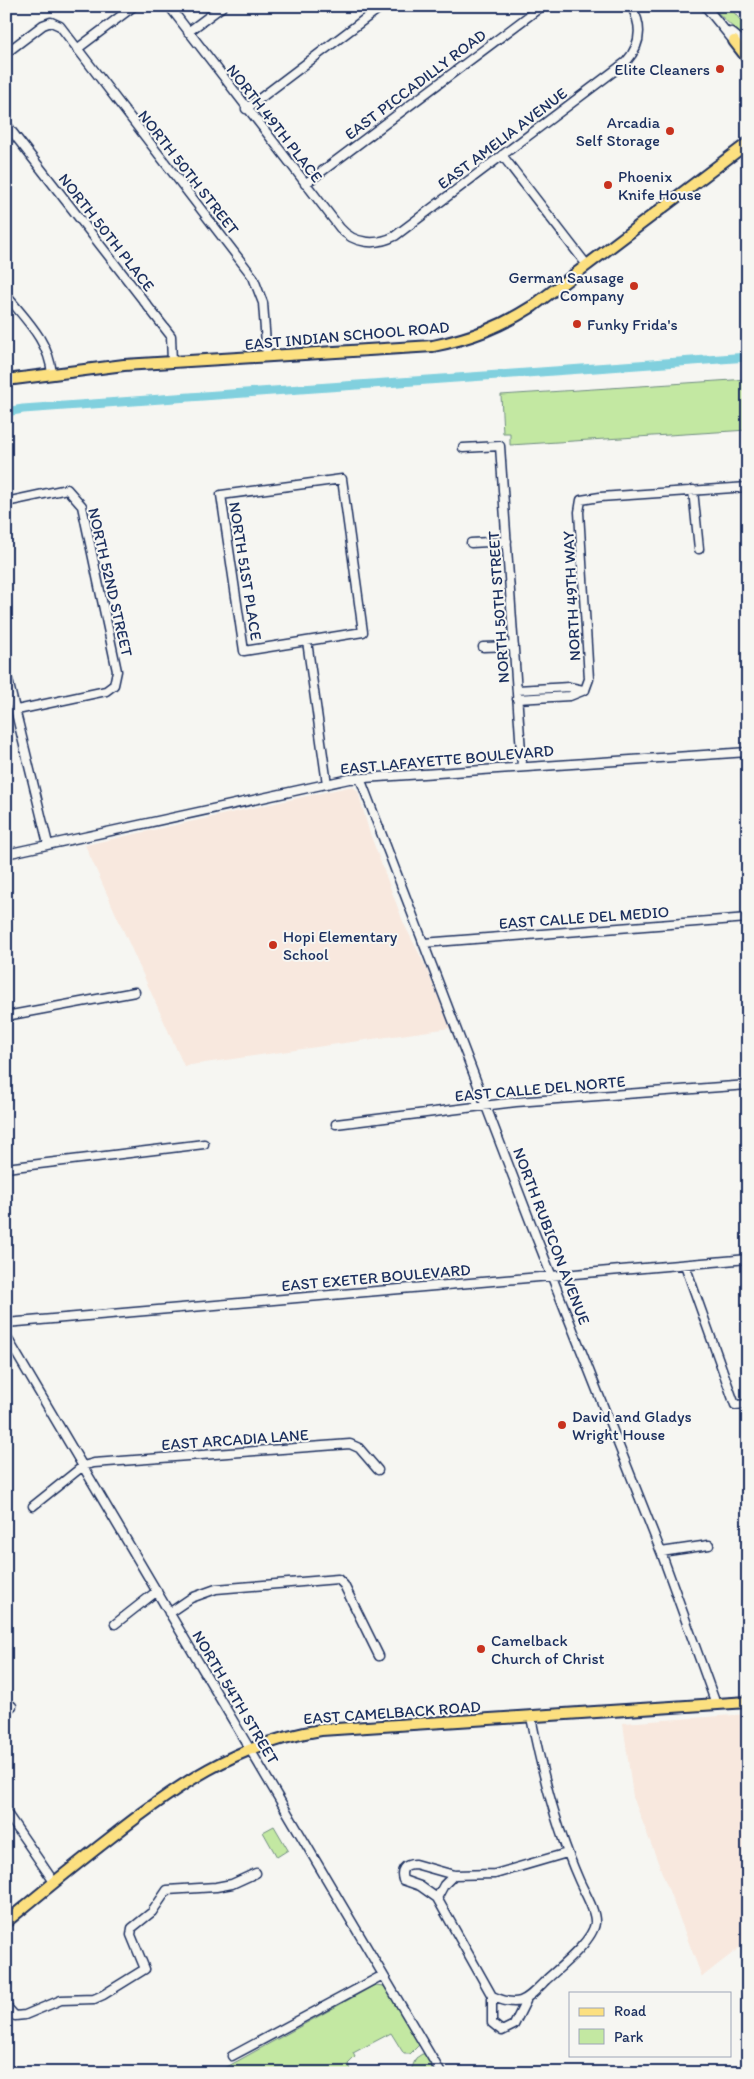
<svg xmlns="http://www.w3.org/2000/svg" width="754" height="2079" viewBox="0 0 754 2079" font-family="Itim,sans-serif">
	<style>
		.built { fill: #f8e8de }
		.green { fill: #c3e8a2; stroke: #6f8c80 }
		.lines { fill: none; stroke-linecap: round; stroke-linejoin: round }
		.canal { stroke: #81d0de; stroke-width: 9 }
		.minor-casing { stroke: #1b2f5e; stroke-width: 11 }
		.major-casing { stroke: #1b2f5e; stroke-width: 14 }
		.minor { stroke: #f6f6f2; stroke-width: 8 }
		.major { stroke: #fce080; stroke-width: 10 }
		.poi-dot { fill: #c8321e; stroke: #f6f6f2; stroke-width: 2 }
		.labels { text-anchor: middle; stroke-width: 4; stroke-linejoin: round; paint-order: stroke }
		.poi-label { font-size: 16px; fill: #1b2f5e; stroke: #f6f6f2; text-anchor: start }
		.street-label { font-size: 16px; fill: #1b2f5e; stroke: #f6f6f2 }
	</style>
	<rect width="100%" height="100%" fill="#f6f6f2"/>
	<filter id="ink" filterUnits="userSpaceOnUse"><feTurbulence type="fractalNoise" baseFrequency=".02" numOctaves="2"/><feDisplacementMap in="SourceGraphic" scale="10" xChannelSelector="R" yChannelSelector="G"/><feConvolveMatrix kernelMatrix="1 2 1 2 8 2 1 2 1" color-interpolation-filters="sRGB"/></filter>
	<g filter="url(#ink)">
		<path class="built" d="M348,787H353L358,791L369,831L404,924L426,967L450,1028L184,1066L85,845Z
			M748,1714V1941L702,1977L633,1797L623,1723Z"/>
		<path class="green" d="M711,6H729L748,30V42Z
			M748,379V430L510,445V433H503L501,395Z
			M274,1826L288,1850L277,1857L263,1832Z
			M375,1985L384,1986L420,2044L410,2054H404L391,2033L353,2053L355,2057L348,2064L353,2073H222L225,2068Z
			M422,2054H425L432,2065V2073H408L411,2070L416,2058Z"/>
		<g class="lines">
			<path class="canal" d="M6,412L23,409L748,357"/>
			<defs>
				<path id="minor" d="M169,6L340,228C354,244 376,246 395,236L626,62C641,45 643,26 631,6
					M705,6L737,45
					M188,32L223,6
					M731,32L748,46
					M77,49L134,6
					M6,53L43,25L51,22L60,26L253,277L263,303L267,357
					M246,109L382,6
					M6,124L171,336L172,362
					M502,155L587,265
					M305,184L542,6
					M6,295C26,320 49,341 52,374
					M463,448L500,446L522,766
					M342,479L363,632L244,651L221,495Z
					M693,490L699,549
					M6,502L67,489L82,506L117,671L114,685L106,691L17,710
					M471,543L507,541
					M307,641L327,784
					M483,647L514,646
					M6,672L48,844
					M517,690L569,687L583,690
					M585,690L589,679L579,512L581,500L600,497L748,487
					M517,699L570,696L585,690
					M360,778L535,1234L661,1552L716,1704
					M6,854L349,779L748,752
					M423,943L748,918
					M6,1016L135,992
					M336,1124L516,1102L748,1085
					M6,1168L204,1144
					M685,1265L735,1405L748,1404
					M6,1323L748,1259
					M6,1336L441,2073
					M33,1506L83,1466L94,1463L350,1444L359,1448L378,1470
					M661,1552L709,1545
					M169,1613L191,1598L216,1589L338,1579L344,1585L379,1656
					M115,1624L157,1591
					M6,1711L12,1706
					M6,1812L54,1882
					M437,1898L444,1885L454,1875
					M492,1996C520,2009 526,2000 546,1980C559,1968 593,1941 595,1923C596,1910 584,1892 579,1880C556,1828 542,1773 531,1717
					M492,1996L437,1898L420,1886L403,1880C400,1870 404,1864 415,1864L454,1875L495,1874L567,1853
					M492,1996V2023L502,2031L514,2025L526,2001
					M6,2006L15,2016L25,2015L61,2000L94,1999L103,1995L145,1969L131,1935L132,1928L152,1912L167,1890L216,1887L232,1884L256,1873
					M232,2056L383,1975"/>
				<path id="major" d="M734,41L748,59
					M6,380L124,365L433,346C472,338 500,327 533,306L748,143
					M6,1922C41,1893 75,1865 110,1838C176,1786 236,1743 321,1730L748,1702"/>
			</defs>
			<use href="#minor" class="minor-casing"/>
			<use href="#major" class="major-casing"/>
			<use href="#minor" class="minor"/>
			<use href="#major" class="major"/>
		</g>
	</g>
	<g class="poi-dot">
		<circle cx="720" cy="69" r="5"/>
		<circle cx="670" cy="131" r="5"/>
		<circle cx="608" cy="185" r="5"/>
		<circle cx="634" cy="286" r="5"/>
		<circle cx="577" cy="324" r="5"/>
		<circle cx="273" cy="945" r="5"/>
		<circle cx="562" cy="1425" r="5"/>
		<circle cx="481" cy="1649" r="5"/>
	</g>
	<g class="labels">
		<g class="poi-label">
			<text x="710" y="75" text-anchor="end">Elite Cleaners</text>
			<text x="660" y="128" text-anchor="end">Arcadia<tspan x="660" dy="18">Self Storage</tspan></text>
			<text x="618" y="182">Phoenix<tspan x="618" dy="18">Knife House</tspan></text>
			<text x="624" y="283" text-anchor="end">German Sausage<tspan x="624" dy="18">Company</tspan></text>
			<text x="587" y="330">Funky Frida's</text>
			<text x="283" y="942">Hopi Elementary<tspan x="283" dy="18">School</tspan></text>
			<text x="572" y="1422">David and Gladys<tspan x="572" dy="18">Wright House</tspan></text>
			<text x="491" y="1646">Camelback<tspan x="491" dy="18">Church of Christ</tspan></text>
		</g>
		<g class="street-label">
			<text transform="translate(415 84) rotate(-37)" y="6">EAST PICCADILLY ROAD</text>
			<text transform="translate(275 123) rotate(52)" y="6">NORTH 49TH PLACE</text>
			<text transform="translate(502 138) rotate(-37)" y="6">EAST AMELIA AVENUE</text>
			<text transform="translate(189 172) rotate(52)" y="6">NORTH 50TH STREET</text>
			<text transform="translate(107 232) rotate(52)" y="6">NORTH 50TH PLACE</text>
			<text transform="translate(347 335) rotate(-5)" y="6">EAST INDIAN SCHOOL ROAD</text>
			<text transform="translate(246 571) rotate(81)" y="6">NORTH 51ST PLACE</text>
			<text transform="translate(111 582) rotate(77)" y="6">NORTH 52ND STREET</text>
			<text transform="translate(571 596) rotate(-93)" y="6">NORTH 49TH WAY</text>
			<text transform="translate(498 607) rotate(-94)" y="6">NORTH 50TH STREET</text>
			<text transform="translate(447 759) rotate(-5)" y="6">EAST LAFAYETTE BOULEVARD</text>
			<text transform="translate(584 917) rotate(-4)" y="6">EAST CALLE DEL MEDIO</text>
			<text transform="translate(540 1088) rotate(-5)" y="6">EAST CALLE DEL NORTE</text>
			<text transform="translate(552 1236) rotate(69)" y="6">NORTH RUBICON AVENUE</text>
			<text transform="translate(376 1277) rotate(-5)" y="6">EAST EXETER BOULEVARD</text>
			<text transform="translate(235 1439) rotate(-4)" y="6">EAST ARCADIA LANE</text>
			<text transform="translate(236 1697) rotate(59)" y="6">NORTH 54TH STREET</text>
			<text transform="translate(392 1712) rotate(-4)" y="6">EAST CAMELBACK ROAD</text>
		</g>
	</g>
	<rect width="754" height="2079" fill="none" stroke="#f6f6f2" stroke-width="25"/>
	<rect x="12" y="12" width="729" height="2054" fill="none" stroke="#1b2f5e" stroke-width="2" filter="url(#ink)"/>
	<rect x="569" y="1992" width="162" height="65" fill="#f6f6f2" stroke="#9ea6b7"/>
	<rect x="579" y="2008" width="25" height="8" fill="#fce080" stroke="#9ea6b7"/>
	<text x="614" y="2016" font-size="15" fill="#1b2f5e">Road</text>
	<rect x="579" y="2029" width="25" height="15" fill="#c3e8a2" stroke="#9ea6b7"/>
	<text x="614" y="2042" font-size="15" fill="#1b2f5e">Park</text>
</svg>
